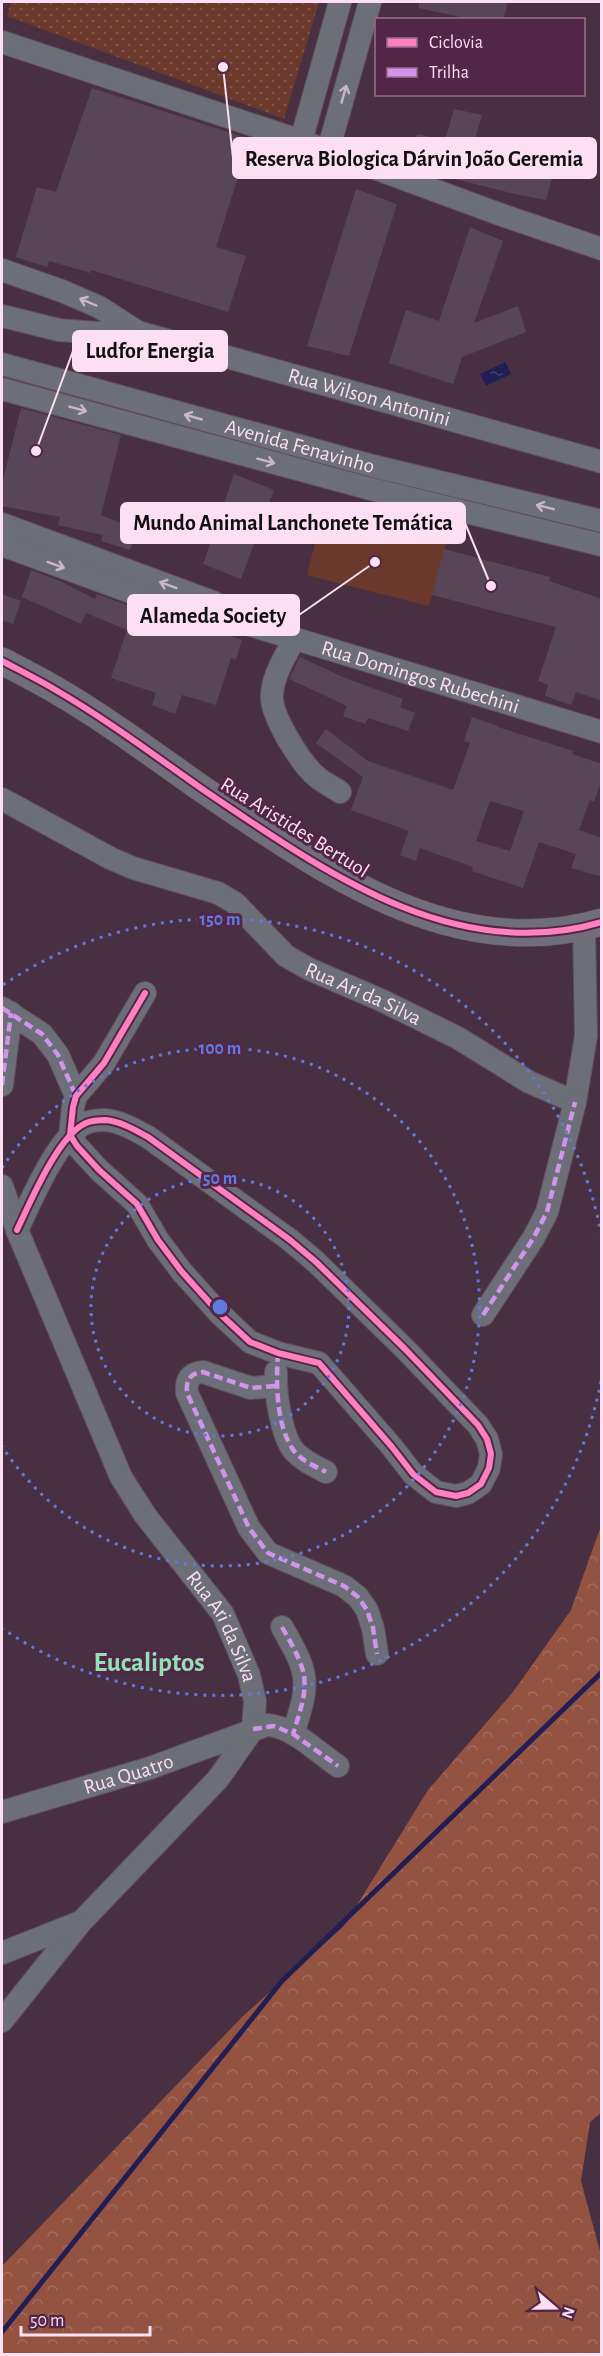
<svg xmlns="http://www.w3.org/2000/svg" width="603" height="2356" viewBox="0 0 603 2356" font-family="'Alegreya Sans',sans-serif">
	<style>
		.grass { fill: url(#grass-dots) }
		.forest { fill: url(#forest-crowns) }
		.pitch { fill: #6b392c }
		.water { fill: url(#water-ripples) }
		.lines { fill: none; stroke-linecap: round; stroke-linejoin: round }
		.stream { stroke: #221e54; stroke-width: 5 }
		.building { fill: #594558; fill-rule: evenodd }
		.minor-casing { stroke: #634e5d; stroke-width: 24 }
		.major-casing { stroke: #634e5d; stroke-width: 28 }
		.minor { stroke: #6c6f77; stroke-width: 22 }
		.major { stroke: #706e79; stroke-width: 27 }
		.quiet { stroke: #d193ec; stroke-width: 4.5; stroke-dasharray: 9 4.5; stroke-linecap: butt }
		.cycleway-casing { stroke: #522646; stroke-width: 10 }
		.cycleway { stroke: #ff80c0; stroke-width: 6 }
		.oneway { stroke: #cab8c7 }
		.ring { fill: none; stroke: #607ae0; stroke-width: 3; stroke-dasharray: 3 6 }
		.labels { text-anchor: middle; stroke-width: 6; stroke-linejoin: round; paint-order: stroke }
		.street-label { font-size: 21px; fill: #fcdff2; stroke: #522646 }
		.district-label { font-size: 27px; font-weight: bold; fill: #92e1b4; stroke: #522646 }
		.centre { fill: #607ae0; stroke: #522646; stroke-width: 3 }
		.ring-label { font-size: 18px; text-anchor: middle; font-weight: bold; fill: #607ae0; stroke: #522646; stroke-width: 6; stroke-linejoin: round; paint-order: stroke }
		.leader { fill: none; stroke: #fcdff2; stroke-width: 2 }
		.callout-dot { fill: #fcdff2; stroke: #522646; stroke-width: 2 }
		.callout { fill: #fcdff2; stroke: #fcdff2; stroke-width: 2 }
		.callout-label { font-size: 22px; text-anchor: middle; font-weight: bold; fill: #111 }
	</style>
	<defs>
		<pattern id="grass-dots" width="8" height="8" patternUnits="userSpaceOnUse" patternTransform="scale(1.5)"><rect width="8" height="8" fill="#6b392c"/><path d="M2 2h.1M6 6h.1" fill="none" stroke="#81554b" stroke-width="1.8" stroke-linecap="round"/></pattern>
		<pattern id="forest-crowns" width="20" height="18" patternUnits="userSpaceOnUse" patternTransform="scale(1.5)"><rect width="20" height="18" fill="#945340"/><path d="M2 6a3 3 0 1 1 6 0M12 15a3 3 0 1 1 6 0" fill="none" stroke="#a46b5c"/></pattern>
		<pattern id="water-ripples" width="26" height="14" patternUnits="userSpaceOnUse" patternTransform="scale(1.5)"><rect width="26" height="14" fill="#221e54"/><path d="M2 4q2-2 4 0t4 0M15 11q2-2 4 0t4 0" fill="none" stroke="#433e6d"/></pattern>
	</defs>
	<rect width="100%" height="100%" fill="#483042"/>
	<path class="grass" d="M11,2H319L284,119L7,16Z"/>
	<path class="forest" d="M601,1526L602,2112L590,2122L581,2181L601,2255V2354H2V2266L243,2016L344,1926L428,1790L513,1692L571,1610Z"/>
	<path class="pitch" d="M324,509L448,538L429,606L307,575Z"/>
	<path class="water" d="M505,362L511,374L486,386L480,374Z"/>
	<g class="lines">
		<path class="stream" d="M2,2332L282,1981L602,1672"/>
	</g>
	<path class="building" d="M419,2H508L503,20H474L419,8Z
		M92,88L250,139L216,247L246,256L228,312L91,270V273L49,261L47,267L16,257L37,187L56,192Z
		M454,109L482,115L474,142L527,155L532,137L562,142L546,200L515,194L435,174L439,160L413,154L417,134L445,140Z
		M356,189L397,204L349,356L307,346Z
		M470,227L503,241L474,323L518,306L526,332L462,357L453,384L389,363L406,310L439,321Z
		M21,408L121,435L101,515L137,529L130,550L101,541L103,535L58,525L60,517L2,506V484Z
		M234,474L274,490L241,579L203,564Z
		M444,549L550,577L549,581L602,599V701L576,692L571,705L545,696L548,685L538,681L556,627L432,595Z
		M31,570L60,581L95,599L97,594L202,633L215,636V634H226L242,640L236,660L231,658L216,705L182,695L175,714L152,705L156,693L111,678L127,630L86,613L81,624L22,597Z
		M2,594L21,601L13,624L2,620Z
		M300,657L345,678L403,699L400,707L415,713L408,731L368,718L365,724L343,716L347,706L289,679Z
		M472,717L498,726V727L573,751L572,754L602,764V780L594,802L590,800L579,830L602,838V877L571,868L576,854L539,842L523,888L472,871L473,867L420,848L416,861L400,855L409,831L351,810L363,777L316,743L326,729L368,761L453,790L470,743L464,741ZM490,801L524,811L510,851L476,841Z"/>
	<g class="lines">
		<defs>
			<g id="minor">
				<path d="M2,42L301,141L499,214L602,249"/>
				<path d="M301,141L340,2"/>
				<path d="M328,151L370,2"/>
				<path d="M2,270L62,291L99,307L138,332"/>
				<path id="s1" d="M2,316L59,330L97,333L138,332L602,462"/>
				<path id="s2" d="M2,364L373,466L602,521"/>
				<path d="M2,389L367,488L602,545"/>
				<path d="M2,524L213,602L237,621"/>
				<path id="s3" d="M2,545L207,620L237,621L602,732"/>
				<path d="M294,639C286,656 272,676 272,696C271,716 301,764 317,777C324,783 333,787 340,792"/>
				<path id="s4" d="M2,799L110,858L133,868L218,893L235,903L286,956L309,969L383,1001L458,1038L529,1082L575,1102L586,1036L584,927"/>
				<path d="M2,1008L42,1034L58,1055L76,1096"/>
				<path d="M2,1085L11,1013"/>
				<path id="s5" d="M2,1186L17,1230L121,1477L145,1515L223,1614L249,1675L255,1701L253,1729L218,1779L81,1922L2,2021"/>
				<path d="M17,1230C30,1203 58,1135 86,1123C91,1121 100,1120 105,1120C120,1121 135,1130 148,1137L290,1240L316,1262L405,1349L478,1425L487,1439L491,1454L489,1468L481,1484L468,1493L456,1496L436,1492L413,1474L392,1447L319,1363L278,1353L250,1342L219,1313L182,1272L158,1240L137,1204L99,1170L77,1146L70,1135L73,1107L76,1096L104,1063L145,993"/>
				<path d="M483,1315L534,1237L547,1212L575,1102"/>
				<path d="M276,1372C275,1392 281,1435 294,1451C303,1461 315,1466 326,1472"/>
				<path d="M275,1386L251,1388L203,1372C189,1373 186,1381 187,1393L249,1528L268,1553L344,1586L358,1597L367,1610L373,1628L377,1654"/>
				<path d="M282,1627C310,1676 310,1681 293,1734"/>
				<path id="s6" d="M2,1812L150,1768L267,1725C292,1726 317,1752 338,1766"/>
				<path d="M2,1953L78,1923"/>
			</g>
			<path id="major" d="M2,661C19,670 37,679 54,689C106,719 155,756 205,791C321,869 453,966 602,922"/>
		</defs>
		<use href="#minor" class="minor-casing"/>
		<use href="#major" class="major-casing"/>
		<use href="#minor" class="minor"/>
		<use href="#major" class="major"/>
		<path class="quiet" d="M2,1008L42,1034L58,1055L76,1096
			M2,1085L11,1013
			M483,1315L534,1237L547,1212L575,1102
			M278,1353C276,1382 276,1423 292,1448C299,1460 315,1466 326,1472
			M275,1386L251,1388L203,1372C189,1373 186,1381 187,1393L249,1528L268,1553L344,1586L358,1597L367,1610L373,1628L377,1654
			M282,1627C310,1676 310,1681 293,1734
			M253,1729L274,1726L293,1734L338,1766"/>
		<defs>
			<path id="cycleway" d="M2,661C19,670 37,679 54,689C106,719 155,756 205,791C321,869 453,966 602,922
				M17,1230C30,1203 58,1135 86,1123C91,1121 100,1120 105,1120C120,1121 135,1130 148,1137L290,1240L316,1262L405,1349L478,1425L487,1439L491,1454L489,1468L481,1484L468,1493L456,1496L436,1492L413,1474L392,1447L319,1363L278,1353L250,1342L219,1313L182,1272L158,1240L137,1204L99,1170L77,1146L70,1135L73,1107L76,1096L104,1063L145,993"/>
		</defs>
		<use href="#cycleway" class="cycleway-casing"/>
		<use href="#cycleway" class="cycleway"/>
	</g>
	<defs><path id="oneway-shaft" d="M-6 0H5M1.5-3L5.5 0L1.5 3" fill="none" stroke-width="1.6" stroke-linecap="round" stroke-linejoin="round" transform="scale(1.5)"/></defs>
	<g class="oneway">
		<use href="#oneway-shaft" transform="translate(344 94) rotate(-74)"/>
		<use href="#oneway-shaft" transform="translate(88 302) rotate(-157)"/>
		<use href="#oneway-shaft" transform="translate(78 409) rotate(15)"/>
		<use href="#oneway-shaft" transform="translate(193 417) rotate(-164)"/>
		<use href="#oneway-shaft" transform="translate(266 461) rotate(15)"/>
		<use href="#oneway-shaft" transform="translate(545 507) rotate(-166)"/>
		<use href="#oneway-shaft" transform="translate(56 565) rotate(20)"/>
		<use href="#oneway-shaft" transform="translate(168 585) rotate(-160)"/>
	</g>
	<g class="ring">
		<circle cx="220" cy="1307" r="129"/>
		<path d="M2 1168A259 259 0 1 1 2 1446"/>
		<path d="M601 1381A388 388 0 0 1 3 1629M3 985A388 388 0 0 1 601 1233"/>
	</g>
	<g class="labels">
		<g class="street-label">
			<text dy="7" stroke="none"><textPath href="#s1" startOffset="378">Rua Wilson Antonini</textPath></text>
			<text dy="7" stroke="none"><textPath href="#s2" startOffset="309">Avenida Fenavinho</textPath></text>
			<text dy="7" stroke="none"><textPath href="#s3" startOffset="440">Rua Domingos Rubechini</textPath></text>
			<text transform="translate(295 827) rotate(32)" y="7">Rua Aristides Bertuol</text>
			<text dy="7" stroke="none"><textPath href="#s4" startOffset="416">Rua Ari da Silva</textPath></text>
			<text dy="7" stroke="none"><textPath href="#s5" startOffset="496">Rua Ari da Silva</textPath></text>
			<text dy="7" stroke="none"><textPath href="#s6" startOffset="132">Rua Quatro</textPath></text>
		</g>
		<g class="district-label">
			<text x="149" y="1671">Eucaliptos</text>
		</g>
	</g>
	<circle cx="220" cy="1307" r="9" class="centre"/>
	<g class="ring-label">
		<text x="220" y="925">150 m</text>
		<text x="220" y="1054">100 m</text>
		<text x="220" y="1184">50 m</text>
	</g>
	<path class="leader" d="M223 67L233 158M36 451L73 351M491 586L465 523M375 562L299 615"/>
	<g class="callout-dot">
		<circle cx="223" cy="67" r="6"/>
		<circle cx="36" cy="451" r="6"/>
		<circle cx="491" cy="586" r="6"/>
		<circle cx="375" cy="562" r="6"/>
	</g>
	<g class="callout">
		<rect x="233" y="138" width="363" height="40" rx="6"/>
		<rect x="73" y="331" width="154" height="40" rx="6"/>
		<rect x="121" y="503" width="344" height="40" rx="6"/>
		<rect x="128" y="595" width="171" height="40" rx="6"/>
	</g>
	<g class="callout-label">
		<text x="414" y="166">Reserva Biologica Dárvin João Geremia</text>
		<text x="150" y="358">Ludfor Energia</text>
		<text x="293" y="530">Mundo Animal Lanchonete Temática</text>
		<text x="213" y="623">Alameda Society</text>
	</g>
	<rect width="603" height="2356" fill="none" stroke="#fcdff2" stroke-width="6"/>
	<rect x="375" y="18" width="210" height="78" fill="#522646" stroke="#96708b" stroke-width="1.5"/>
	<rect x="387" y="38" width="30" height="9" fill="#ff80c0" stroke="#96708b" stroke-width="1.5"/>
	<text x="429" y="48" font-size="18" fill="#fcdff2">Ciclovia</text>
	<rect x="387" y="68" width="30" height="9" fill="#d193ec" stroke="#96708b" stroke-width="1.5"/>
	<text x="429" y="78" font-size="18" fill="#fcdff2">Trilha</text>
	<g transform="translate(555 2308) rotate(110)" stroke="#522646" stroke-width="4.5" paint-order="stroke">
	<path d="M0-4.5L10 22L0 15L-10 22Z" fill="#fcdff2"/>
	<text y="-9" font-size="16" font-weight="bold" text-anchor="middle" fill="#fcdff2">N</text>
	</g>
	<path d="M21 2326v9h129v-9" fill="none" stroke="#fcdff2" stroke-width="3"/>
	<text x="30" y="2326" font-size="18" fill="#fcdff2" stroke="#522646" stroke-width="4.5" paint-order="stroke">50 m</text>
</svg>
